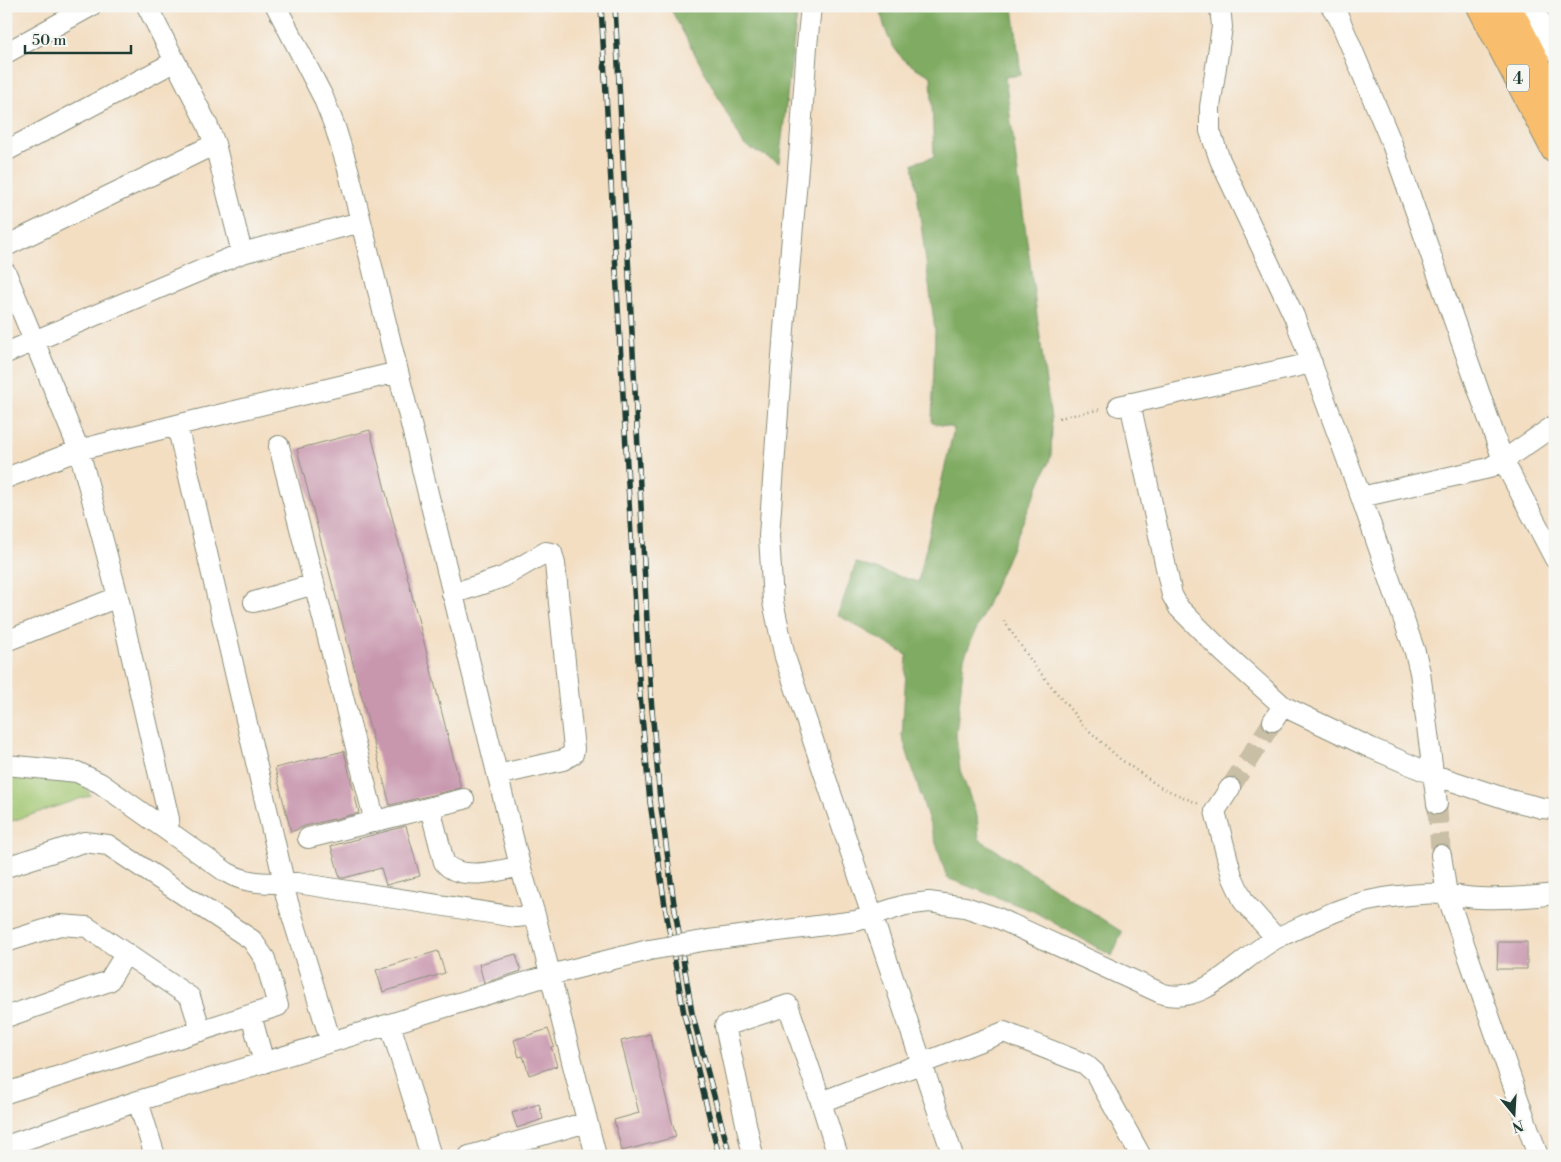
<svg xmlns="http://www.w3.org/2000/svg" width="1561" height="1162" viewBox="0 0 1561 1162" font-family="'Libre Bodoni',serif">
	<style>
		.green { fill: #a1c670; stroke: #608252 }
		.forest { fill: #80ab62; stroke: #50744b }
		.building { fill: #c896ad }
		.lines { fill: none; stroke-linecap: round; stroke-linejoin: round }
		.minor-tunnel { stroke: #c9bea6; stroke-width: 20; stroke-dasharray: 20 10; stroke-linecap: butt }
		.minor-casing { stroke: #898e7b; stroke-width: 22 }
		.highway-casing { stroke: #898e7b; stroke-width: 30 }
		.path { stroke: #898e7b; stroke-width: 2.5; stroke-dasharray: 1 4; stroke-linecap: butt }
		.minor { stroke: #fff; stroke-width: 20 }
		.highway { stroke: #f9be6d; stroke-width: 28 }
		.rail-casing { stroke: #1f3d34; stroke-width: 5.5 }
		.rail { stroke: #f6f6f2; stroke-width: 4; stroke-dasharray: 11; stroke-linecap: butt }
		.minor-bridge-casing { stroke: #898e7b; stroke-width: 22; stroke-linecap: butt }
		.minor-bridge { stroke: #fff; stroke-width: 20 }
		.labels { text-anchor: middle; stroke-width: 4; stroke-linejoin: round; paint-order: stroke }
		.shield { fill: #f6f6f2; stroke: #60746d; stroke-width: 1 }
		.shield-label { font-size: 16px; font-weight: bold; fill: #1f3d34 }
	</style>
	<rect width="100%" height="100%" fill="#f6f6f2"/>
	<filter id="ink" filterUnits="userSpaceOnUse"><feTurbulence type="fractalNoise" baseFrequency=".02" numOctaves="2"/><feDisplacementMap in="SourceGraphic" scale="10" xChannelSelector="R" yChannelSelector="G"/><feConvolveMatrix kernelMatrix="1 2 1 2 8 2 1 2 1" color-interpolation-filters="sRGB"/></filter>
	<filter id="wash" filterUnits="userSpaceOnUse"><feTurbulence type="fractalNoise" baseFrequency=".0096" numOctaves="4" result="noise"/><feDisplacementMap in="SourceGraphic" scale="20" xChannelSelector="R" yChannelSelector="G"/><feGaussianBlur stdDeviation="1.12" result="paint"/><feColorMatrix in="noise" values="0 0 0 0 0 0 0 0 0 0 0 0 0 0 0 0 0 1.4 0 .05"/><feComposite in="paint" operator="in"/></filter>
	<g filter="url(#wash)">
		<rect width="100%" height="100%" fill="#f3dec2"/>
		<path class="green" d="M6,771L81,782L91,795L6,823Z"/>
		<path class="forest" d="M669,6H798L779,163L744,145Z
			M881,6H1013L1021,75L1005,77L1052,427L1051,457L964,658L956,735L960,770L977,816L979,839L1122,932L1112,956L1033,911L947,878L902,736L907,655L838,615L856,563L918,582L954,428L932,423L935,330L913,163L934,157L931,76C924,72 914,68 907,62C892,51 881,25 881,6Z"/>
		<g id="blocks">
			<path class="building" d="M370,430L461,788L390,805L297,449Z
				M344,751L359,813L305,826L291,832L275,768Z
				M406,826L420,876L386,885L381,868L344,878H340L331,846Z
				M1498,942H1527V969H1497Z
				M438,951L445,973L383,992L376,970Z
				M516,954L521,971L484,983L479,964Z
				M548,1029L554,1046L551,1047L557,1066L529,1075L523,1056L519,1057L514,1040Z
				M650,1034L676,1137L622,1151L614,1120L639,1113L621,1041Z
				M539,1104L543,1119L517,1128L512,1113Z"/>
		</g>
	</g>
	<g filter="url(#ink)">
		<use href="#blocks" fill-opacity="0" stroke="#898e7b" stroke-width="1"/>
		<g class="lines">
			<path class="minor-tunnel" d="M1230,788L1273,721
				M1437,804L1441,855"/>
			<defs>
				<path id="minor" d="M147,6L207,124L215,144L242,253
					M276,6L323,97L335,127L348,169L520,866L535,915L596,1156
					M811,6L807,46L800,145L784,329L769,536L773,602L785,657L953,1156
					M1220,6L1222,27L1210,107V131L1220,160L1294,316L1361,497L1415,652L1420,672L1437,804
					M1331,6L1339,18L1392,144L1503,460L1555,559
					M1533,6L1555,51
					M6,53L91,6
					M6,151L174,62
					M6,246L215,144
					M6,273L79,450L118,597L169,819L168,830
					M6,353L242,253L361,222
					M1130,403L1172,595L1179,608L1223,652L1283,706L1371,748L1434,775L1510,800L1542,808L1555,809
					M1119,406L1312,363
					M177,425L282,873L286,896L331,1042
					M279,446L375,822
					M6,478L79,450L177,425L398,372
					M1361,497L1489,468L1514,453L1555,425
					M452,594L503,577L546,552L552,553L555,564L574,749L573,754L563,760L498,775
					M254,602L314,584
					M6,641L118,597
					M1273,721L1283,706
					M6,765L77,772L100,783L226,872C248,885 271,883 297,883L516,917L535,915
					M1230,788L1215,811L1232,876L1244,902L1276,938
					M430,808L444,862C458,882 500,871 520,866
					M308,838L464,799
					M1441,855L1447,895L1538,1156
					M6,867L84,842L108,845L252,940L265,959L278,1006L6,1093
					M709,940L856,921L905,905L929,902L965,907L998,918L1163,994C1208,1006 1243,953 1281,936C1310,923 1342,906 1373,900C1389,897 1406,895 1422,894C1441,892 1460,897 1479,898C1502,899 1532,897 1555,894
					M6,942L60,925L87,927L190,997L201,1031
					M251,1015L264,1063
					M6,1017L109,981L126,953
					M390,1024L431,1156
					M138,1101L155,1156
					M821,1102L838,1156
					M6,1146L138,1101L550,975L649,950
					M469,1156L587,1122
					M753,1156L725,1026L788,1005L821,1102L1004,1032L1085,1064L1095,1073L1141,1156"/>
				<path id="highway" d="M1481,6L1555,149
					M1507,6L1555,101"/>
			</defs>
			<use href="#minor" class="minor-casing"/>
			<use href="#highway" class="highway-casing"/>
			<path class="path" d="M1059,418L1103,409
				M1004,621L1034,665L1083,725L1120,759L1160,787L1199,804"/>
			<use href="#minor" class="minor"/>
			<use href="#highway" class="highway"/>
			<defs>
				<path id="rail" d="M601,6L640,695L650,802L665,906L684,1014L719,1156
					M615,6L651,698L660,800L674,904L692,1013L730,1156"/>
			</defs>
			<use href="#rail" class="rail-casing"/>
			<use href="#rail" class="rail"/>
			<defs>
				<path id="minor-bridge" d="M649,950L709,940"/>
			</defs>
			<use href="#minor-bridge" class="minor-bridge-casing"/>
			<use href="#minor-bridge" class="minor-bridge"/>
		</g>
	</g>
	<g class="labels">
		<rect class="shield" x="1507" y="64.5" width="22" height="27" rx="4"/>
		<g class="shield-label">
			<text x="1518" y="84">4</text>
		</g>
	</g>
	<rect width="1561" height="1162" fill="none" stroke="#f6f6f2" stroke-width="25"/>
	<g transform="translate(1514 1114) rotate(162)" stroke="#f6f6f2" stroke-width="4" paint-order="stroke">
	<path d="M0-4L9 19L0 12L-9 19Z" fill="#1f3d34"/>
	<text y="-8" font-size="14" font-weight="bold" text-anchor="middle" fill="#1f3d34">N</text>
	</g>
	<path d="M25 45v8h106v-8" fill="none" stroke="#1f3d34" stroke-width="2.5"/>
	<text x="32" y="45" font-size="15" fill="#1f3d34" stroke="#f6f6f2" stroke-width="4" paint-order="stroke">50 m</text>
</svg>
